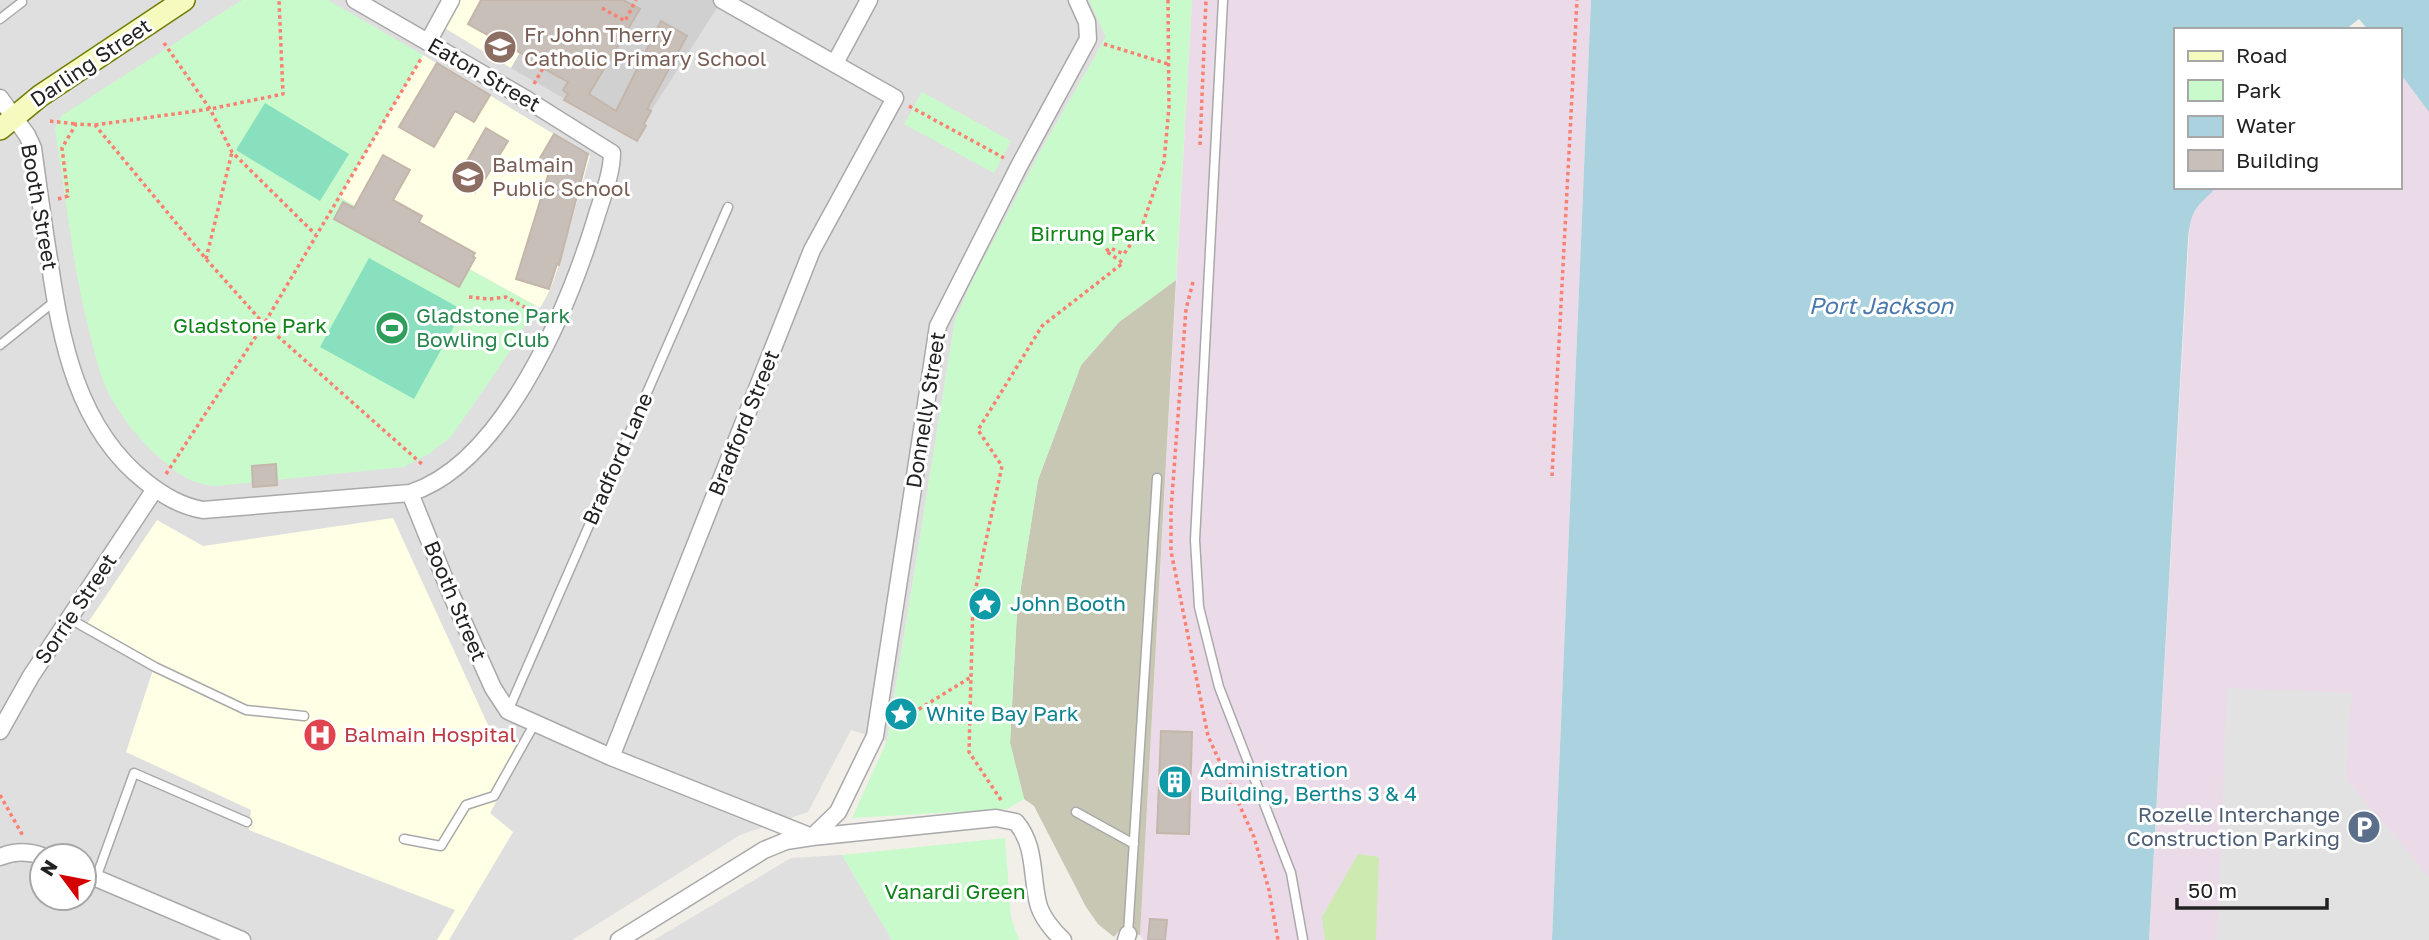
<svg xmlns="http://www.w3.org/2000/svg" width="2429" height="940" viewBox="0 0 2429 940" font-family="'Golos Text',sans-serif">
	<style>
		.residential { fill: #e0dfdf; fill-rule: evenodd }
		.industrial { fill: #ebdbe8 }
		.education { fill: #ffffe5 }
		.religious { fill: #d0d0d0 }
		.construction { fill: #c7c7b4 }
		.grass { fill: #cdebb0 }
		.park { fill: #c8facc }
		.pitch { fill: #88e0be }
		.parking { fill: #e2e2e2 }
		.water { fill: #aad3df }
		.building { fill: #c7bfb8; stroke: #c4b6ab; stroke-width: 2 }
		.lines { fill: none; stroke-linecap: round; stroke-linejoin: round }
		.lane-casing { stroke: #a9a9a9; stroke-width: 11 }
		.street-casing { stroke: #a9a9a9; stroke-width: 19 }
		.secondary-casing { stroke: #707d05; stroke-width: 24 }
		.path { stroke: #fa8072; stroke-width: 3.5; stroke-dasharray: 3.5 3.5; stroke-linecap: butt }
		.lane { stroke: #fff; stroke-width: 8 }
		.street { stroke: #fff; stroke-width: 16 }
		.secondary { stroke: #f7fabf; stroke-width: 21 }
		.labels { text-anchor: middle; stroke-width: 6; stroke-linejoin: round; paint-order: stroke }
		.education-label { font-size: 21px; fill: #785e54; stroke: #fff; text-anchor: start }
		.street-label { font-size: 21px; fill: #222; stroke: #fff }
		.park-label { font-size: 21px; fill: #0c8416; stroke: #fff }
		.leisure-label { font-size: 21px; fill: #27864d; stroke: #fff; text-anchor: start }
		.culture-label { font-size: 21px; fill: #0d838f; stroke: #fff; text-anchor: start }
		.health-label { font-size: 21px; fill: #be3a42; stroke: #fff; text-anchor: start }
		.service-label { font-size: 21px; fill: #4e5e75; stroke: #fff; text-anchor: end }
		.water-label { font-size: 23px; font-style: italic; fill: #4a7aab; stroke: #fff }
	</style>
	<rect width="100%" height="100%" fill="#f2efe9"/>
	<path class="residential" d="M0,0H1089L1106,37L1040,152L955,320L887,741L851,730L808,812L740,835L572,940H0ZM42,856H84V898H42Z
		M842,855L892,940H654L791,858Z"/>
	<path class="industrial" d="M1192,0H1591L1552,940H1144L1140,935Z
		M2399,72L2429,112V940H2149L2190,219L2202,200L2217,187H2399Z"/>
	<path class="education" d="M458,0H551L511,68L443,27Z
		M423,55L590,156L559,265L550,290L540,308L339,197Z
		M393,518L488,725L528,744L490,813L513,832L449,940H437L455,910L249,830L251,810L126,752L154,667L85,627L157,520L203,546Z"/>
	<path class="religious" d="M551,0H722L651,111L644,124L646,126L636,140L511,68Z"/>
	<path class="construction" d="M1176,280L1140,935L1119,931L1114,937L1098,924L1086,907L1034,806L1024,799L1010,743L1017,612L1038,480L1081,365L1119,322Z"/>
	<path class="grass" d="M1358,854L1379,857L1376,940H1325L1322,917Z"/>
	<path class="park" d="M242,0H328L423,55L339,197L534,305L517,341L451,437L429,454L404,467L217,486C193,485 179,475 161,459C140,441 121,417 108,392C99,373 94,351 89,330C72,265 66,196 55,129L61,116Z
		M1089,0H1192L1176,280L1119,322L1081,365L1038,480L1017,612L1010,743L1024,799L1007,809L852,818L887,741L955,320L972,281L1040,152L1106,37Z
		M922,92L1011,141L994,173L904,124Z
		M1005,838L1011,917L1019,940H892L842,855Z"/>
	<path class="pitch" d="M265,103L349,154L320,201L236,150Z
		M369,258L463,310L414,399L320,347Z"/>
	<path class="parking" d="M2227,688L2352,693L2345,778L2429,877V940H2217Z"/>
	<path class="water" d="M1591,0H2429V112L2399,72V30H2368L2359,19L2345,30H2175V187H2217C2197,207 2191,208 2188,239L2149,940H1552Z"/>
	<path class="building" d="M481,0H623L640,9L589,94L616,111L661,21L687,36L647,109L651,111L644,124L646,126L637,141L564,100L568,94L563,90L568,82L523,57L524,55L468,24Z
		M437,63L490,95L474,122L455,111L434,147L399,127Z
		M486,128L508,141L485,179L483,178L475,192L459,182L466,170L463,168Z
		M554,134L588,154L559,265L557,264L549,289L516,279L551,166L537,163Z
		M383,155L410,170L393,200L422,216L419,222L475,253L473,256L475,258L459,287L334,219L343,202L354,208Z
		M276,464L277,485L253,487L252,466Z
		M1161,731L1192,732L1189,834L1157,833Z
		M1150,919L1167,920L1165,940H1148Z"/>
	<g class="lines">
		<defs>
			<path id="lane" d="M1223,0L1195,540L1199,607L1219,687L1291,873L1303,940
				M0,19L22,2
				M0,345L55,301
				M70,619L155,667L246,710L304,716
				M508,711L728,207
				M1076,812L1134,844
				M404,839L441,846L466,805L494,796L535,723
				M96,878L134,773L247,822
				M1128,934L1157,478"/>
			<path id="street" d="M355,0L526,99L612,153C612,175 601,200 595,221C568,308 504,463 410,493
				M428,42L451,0
				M835,63L869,0
				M0,98L27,135L33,148C38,185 43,222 49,259C61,341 77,428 146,482C164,496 181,506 203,510L410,493L450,592L493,688L508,711L611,757L812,837
				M0,731L31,676L155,489
				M611,757L812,250L895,98L722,0
				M812,837L838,812L875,736L938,326L1019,166L1088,39L1087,22L1077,0
				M0,857C14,851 28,851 42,856
				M84,873L242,940
				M619,940L764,850L786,841L812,837L996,818L1016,822C1036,846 1031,874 1038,903C1041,916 1053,931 1063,940
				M1126,940L1128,934"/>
			<path id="secondary" d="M0,129L40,96L184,0"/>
		</defs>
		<use href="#lane" class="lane-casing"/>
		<use href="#street" class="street-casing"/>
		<use href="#secondary" class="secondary-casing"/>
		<path class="path" d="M602,8L625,21L636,0
			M164,43L210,109L232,152L316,235
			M1104,44L1168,64
			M534,84L543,68
			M909,106L1004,158
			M50,121L76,124
			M95,125L210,109L283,94L279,0
			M1200,145L1206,0
			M58,199L68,196L62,148L76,124L95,125L206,259L264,324L423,465
			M1106,251L1110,248L1124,254L1141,229L1164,162L1169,107L1168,0
			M206,259L232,152
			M1193,282L1186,309L1171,510V551L1208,736L1254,837L1269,890L1278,940
			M469,297L489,299L506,297L539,315
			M166,474L264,324L422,57
			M1552,476L1577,0
			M895,724L971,677
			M0,795L23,836
			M1001,800L969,752L973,601L1002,466L978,430L1042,326L1123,263L1106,251"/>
		<use href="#lane" class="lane"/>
		<use href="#street" class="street"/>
		<use href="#secondary" class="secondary"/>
	</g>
	<defs>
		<symbol id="school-disc" viewBox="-11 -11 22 22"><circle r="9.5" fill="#8d6e63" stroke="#fff"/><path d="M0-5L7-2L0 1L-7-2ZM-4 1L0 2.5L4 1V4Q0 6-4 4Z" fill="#fff"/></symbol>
		<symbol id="stadium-disc" viewBox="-11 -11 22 22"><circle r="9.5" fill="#2e9e5b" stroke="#fff"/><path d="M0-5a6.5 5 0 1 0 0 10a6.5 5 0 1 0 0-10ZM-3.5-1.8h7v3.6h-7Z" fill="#fff"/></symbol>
		<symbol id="sight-disc" viewBox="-11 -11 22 22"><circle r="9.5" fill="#0f9aa8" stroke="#fff"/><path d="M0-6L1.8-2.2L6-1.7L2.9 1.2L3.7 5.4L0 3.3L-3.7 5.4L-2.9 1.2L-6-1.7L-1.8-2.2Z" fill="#fff"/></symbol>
		<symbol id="hospital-disc" viewBox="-11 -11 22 22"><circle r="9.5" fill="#e0444e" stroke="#fff"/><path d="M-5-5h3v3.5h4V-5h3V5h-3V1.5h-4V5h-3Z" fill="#fff"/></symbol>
		<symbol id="building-disc" viewBox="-11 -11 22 22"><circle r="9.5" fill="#0f9aa8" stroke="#fff"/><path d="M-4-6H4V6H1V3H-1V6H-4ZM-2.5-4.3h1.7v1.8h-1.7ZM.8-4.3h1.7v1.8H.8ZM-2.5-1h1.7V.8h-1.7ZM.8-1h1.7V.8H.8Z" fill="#fff"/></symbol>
		<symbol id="parking-disc" viewBox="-11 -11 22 22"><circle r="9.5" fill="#5c6f8a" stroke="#fff"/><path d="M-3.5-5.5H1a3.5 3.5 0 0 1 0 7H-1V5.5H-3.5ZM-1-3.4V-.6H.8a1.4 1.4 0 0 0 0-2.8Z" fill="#fff"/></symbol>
	</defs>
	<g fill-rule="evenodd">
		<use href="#school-disc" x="481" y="28" width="38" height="38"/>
		<use href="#school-disc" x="449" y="158" width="38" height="38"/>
		<use href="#stadium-disc" x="373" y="309" width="38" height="38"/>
		<use href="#sight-disc" x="966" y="585" width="38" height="38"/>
		<use href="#sight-disc" x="882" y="695" width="38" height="38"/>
		<use href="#hospital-disc" x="301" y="716" width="38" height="38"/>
		<use href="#building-disc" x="1156" y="763" width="38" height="38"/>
		<use href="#parking-disc" x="2345" y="808" width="38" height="38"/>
	</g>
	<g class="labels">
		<g class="education-label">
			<text x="524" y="42">Fr John Therry<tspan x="524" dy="24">Catholic Primary School</tspan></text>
			<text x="492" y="172">Balmain<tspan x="492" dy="24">Public School</tspan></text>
		</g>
		<g class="street-label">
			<text transform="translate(91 63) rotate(-34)" y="7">Darling Street</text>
			<text transform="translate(484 75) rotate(30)" y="7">Eaton Street</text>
			<text transform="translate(39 207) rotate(80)" y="7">Booth Street</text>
			<text transform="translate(926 410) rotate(-81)" y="7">Donnelly Street</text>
			<text transform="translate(744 423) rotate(-68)" y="7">Bradford Street</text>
			<text transform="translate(618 459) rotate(-66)" y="7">Bradford Lane</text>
			<text transform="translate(455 601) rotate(67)" y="7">Booth Street</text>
			<text transform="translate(76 609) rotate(-56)" y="7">Sorrie Street</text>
		</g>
		<g class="park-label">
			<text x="1093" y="241">Birrung Park</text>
			<text x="250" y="333">Gladstone Park</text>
			<text x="955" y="899">Vanardi Green</text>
		</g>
		<g class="leisure-label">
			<text x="416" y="323">Gladstone Park<tspan x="416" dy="24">Bowling Club</tspan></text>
		</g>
		<g class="culture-label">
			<text x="1010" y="611">John Booth</text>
			<text x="926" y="721">White Bay Park</text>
			<text x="1200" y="777">Administration<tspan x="1200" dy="24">Building, Berths 3 &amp; 4</tspan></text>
		</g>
		<g class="health-label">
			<text x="344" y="742">Balmain Hospital</text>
		</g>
		<g class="service-label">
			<text x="2340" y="822">Rozelle Interchange<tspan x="2340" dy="24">Construction Parking</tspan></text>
		</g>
		<g class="water-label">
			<text x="1881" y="314">Port Jackson</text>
		</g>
	</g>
	<rect x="2174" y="28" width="228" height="161" fill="#ffffff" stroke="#a7a7a7" stroke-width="2"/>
	<rect x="2188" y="51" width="35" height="10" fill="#f7fabf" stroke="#a7a7a7" stroke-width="2"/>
	<text x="2236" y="63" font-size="21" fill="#222222">Road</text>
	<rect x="2188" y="80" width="35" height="21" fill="#c8facc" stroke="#a7a7a7" stroke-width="2"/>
	<text x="2236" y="98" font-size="21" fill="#222222">Park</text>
	<rect x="2188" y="116" width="35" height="21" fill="#aad3df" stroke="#a7a7a7" stroke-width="2"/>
	<text x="2236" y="133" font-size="21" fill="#222222">Water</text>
	<rect x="2188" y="150" width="35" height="21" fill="#c7bfb8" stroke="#a7a7a7" stroke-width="2"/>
	<text x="2236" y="168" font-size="21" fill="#222222">Building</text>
	<g transform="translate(63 877) rotate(302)"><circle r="33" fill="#ffffff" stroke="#a7a7a7" stroke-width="2"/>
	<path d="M0-5L12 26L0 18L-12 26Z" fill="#d40000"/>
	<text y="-10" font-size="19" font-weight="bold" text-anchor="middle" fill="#222222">N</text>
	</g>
	<path d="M2177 898v10h150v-10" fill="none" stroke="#222222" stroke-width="3.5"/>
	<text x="2188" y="898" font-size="21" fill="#222222" stroke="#ffffff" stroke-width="5" paint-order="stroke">50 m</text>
</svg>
